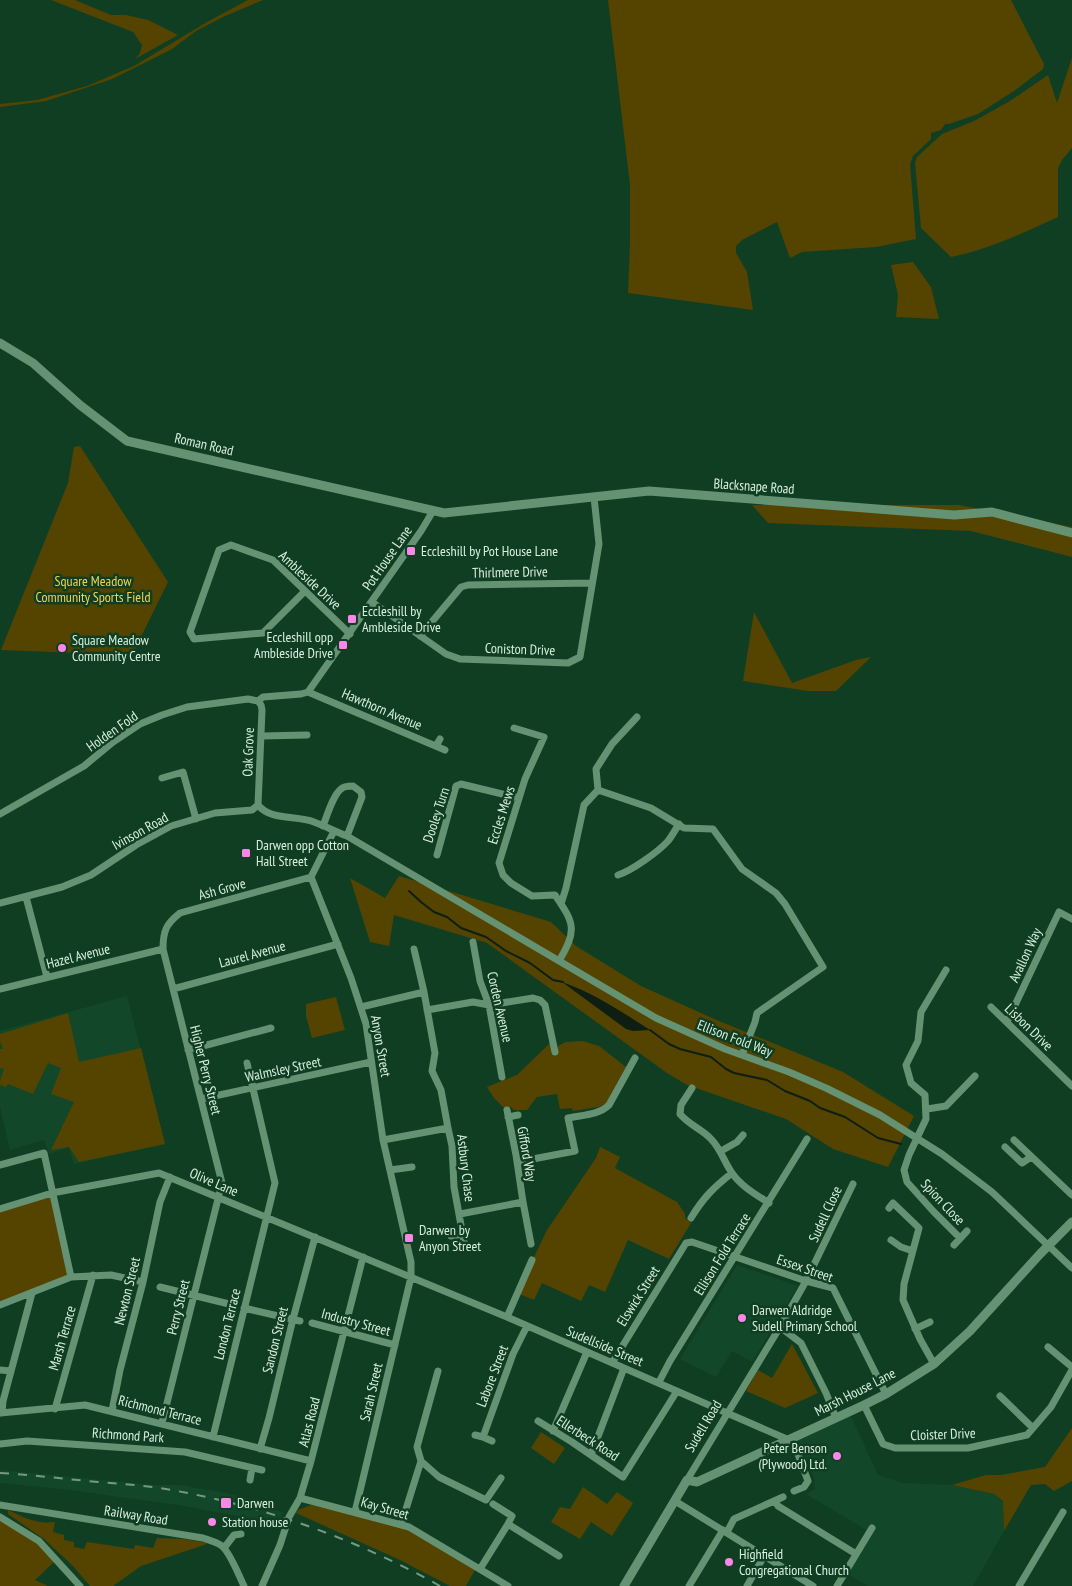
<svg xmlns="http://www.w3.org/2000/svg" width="1072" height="1586" viewBox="0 0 1072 1586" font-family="'PT Sans Narrow',sans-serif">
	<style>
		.built { fill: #124829 }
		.green { fill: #544400 }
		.water { fill: #0e1e13 }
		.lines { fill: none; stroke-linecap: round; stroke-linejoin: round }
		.stream { stroke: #0e1e13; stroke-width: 2 }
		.minor { stroke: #649272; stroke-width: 7 }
		.tertiary { stroke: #649272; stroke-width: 9 }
		.rail { stroke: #769983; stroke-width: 2; stroke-dasharray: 9 9; stroke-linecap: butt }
		.poi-dot { fill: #fa87e7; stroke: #103e23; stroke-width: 2 }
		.labels { text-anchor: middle; stroke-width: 5; stroke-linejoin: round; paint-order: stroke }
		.street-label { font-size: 14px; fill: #d8f0de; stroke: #103e23 }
		.poi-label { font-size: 14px; fill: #d8f0de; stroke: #103e23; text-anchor: start }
		.park-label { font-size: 14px; fill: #f6d24f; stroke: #103e23 }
	</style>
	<rect width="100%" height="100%" fill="#103e23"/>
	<path class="built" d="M127,996L165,1144L74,1164L69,1147L49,1154L44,1140L10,1150L0,1107V1031Z
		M737,1265L798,1286L752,1362L732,1351L716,1377L680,1359Z
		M851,1416L878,1475L902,1483L952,1485L994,1494L1003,1502L1004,1531L973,1586H868L848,1574L873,1534L806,1494L815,1489V1480L797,1440Z
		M0,1470L154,1485H179L221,1492L247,1498L264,1508L283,1512L278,1526L237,1516L178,1505L70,1490L0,1483Z"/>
	<path class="green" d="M51,0H75L111,15H126L148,20L178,35L135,59L140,53L142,45L133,32Z
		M248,0H263L225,16L196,31L172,49L112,79L46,101L0,107V104L37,100L87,86L134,66L207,22Z
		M608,0H1011L1044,64L1043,69L1014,91L978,114L949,124H945L941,130L931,133V139L913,156L910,164L916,239L876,247L802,252L790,258L777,222L742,240L736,246V253L747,272L753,310L628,293L630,244V185Z
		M1072,58V148L1062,160L1058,168V217C1023,233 988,250 951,257L921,228L915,163L917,157L942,134L974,121L1010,101L1048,75L1057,103Z
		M913,262L931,287L939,319L896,317L898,295L891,265Z
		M80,446L168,582L132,655L1,650L68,483L74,447Z
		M752,505H959L1072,527V557L971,531L768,523Z
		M754,612L792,683L856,660L871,657L836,691H808L743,681Z
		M399,876L551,922L576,946L641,986L712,1018L843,1072L914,1116L888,1167L833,1149L786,1119L687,1085L667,1073L487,943L394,915L389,946L370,942L350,878L385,898Z
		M336,997L345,1030L312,1038L306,1016V1004Z
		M68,1013L79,1062L141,1048L165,1144L79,1162L69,1147L51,1150L74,1102L51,1094L61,1068L48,1063L33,1094L8,1084L6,1087L0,1085V1081L4,1069L1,1068L0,1070V1049H3L0,1041V1034Z
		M583,1041L599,1046L626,1067L606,1104L598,1107L573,1111L572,1108L560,1109L557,1094L537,1097L527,1110H514L511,1107H503L494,1098L487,1087L517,1075L550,1043L557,1054L558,1046L566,1042Z
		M600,1147L620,1157L615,1168L677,1202L685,1214V1218L691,1223L669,1259L628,1240L605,1292L589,1285L581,1301L542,1283L534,1300L517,1293L547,1230L596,1158Z
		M51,1195L69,1276L0,1303V1211Z
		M792,1344L818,1393L785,1408L746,1391L758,1370L772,1378Z
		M1072,1428V1481L1054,1491L1045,1484L1031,1485L1004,1531L1003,1501L994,1494L952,1485L986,1475H1001L1045,1467Z
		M541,1432L565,1448L554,1464L531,1448Z
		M583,1487L607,1504L617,1492L633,1503L612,1536L591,1522L580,1539L551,1522L560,1507L570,1509Z
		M311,1505L409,1527L474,1566L475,1570L466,1586H450L400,1560L296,1513L298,1510Z
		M8,1510C25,1518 35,1524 55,1522L53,1532L64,1535V1540L74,1542V1547L84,1549L87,1542L134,1549L135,1545L153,1548L157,1538L183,1539L204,1542L207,1544L141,1566L113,1586H90L73,1566L44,1539L8,1514Z
		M0,1518L39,1543L55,1561L35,1580L48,1586H0Z"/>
	<path class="water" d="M562,982C594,993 622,1012 650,1030L633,1031L626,1029Z"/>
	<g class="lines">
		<path class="stream" d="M409,891L421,902L434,912L447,917L461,928L486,937L506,951L530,963L553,980L563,982
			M650,1030L669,1044L680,1049L711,1057L726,1069L734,1073L767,1080L785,1091L810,1101L820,1108L845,1117L878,1138L901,1144"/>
		<path class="minor" d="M305,591L263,633L194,639L190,632L219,550L231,545L273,560L350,634
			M372,602L446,654L460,659L568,663L580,657L599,544L594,497
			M420,636L461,587L468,585L592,583
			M308,692L421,531L433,511
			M308,692L445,750
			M258,701L261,705L262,710L258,805
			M514,728L544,737L525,779L499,863L503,875L511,883L532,896L555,895C575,924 577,930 559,961
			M262,736L307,735
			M436,746L440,739
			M162,778L183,772L196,819
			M598,790L596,769L612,744L637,717
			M258,805C271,821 296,815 314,822C325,826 336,832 347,836L656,1018L725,1049L789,1072L826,1088L880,1115L942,1154L992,1192L1072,1268
			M0,814L84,766L113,742L140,724L162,715L187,707L248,699L258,701L263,697L301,694L308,692
			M323,826C327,816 333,795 341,789C344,786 349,786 353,786L361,792L362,797L347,836
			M334,831L311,877L351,978L366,1024L383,1140L411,1262V1277L355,1512
			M437,855L456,786L461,784L519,798
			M618,875C631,871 658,852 668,841C672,836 675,830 679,824
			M26,897L47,977
			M0,903L62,887L91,875L136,845L171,826L215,813L252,810L258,805
			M561,904L566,888L584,805L598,790L651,808L684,828L713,829L742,869L776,893L785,904L823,967L757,1013L755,1022L742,1055
			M473,942L480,981L489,1005L502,1077
			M414,949L424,992
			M946,970L921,1012L918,1041L906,1065L911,1083L925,1095L926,1119L909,1155L904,1170L907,1182L933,1211L960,1238
			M0,989L163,949
			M173,989L338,944
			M361,1007L424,992L435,1053L432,1071L441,1090L448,1128
			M991,1007L1072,1086
			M427,1010L473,1002L489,1005L533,998L540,1000L545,1005L555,1052
			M1007,1022L1059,912L1072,919
			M188,1050L271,1028
			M692,1088L681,1105L680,1114C689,1125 702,1129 711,1139C721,1149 724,1162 732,1173C741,1186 755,1194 769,1203
			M201,1099L371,1062
			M927,1109L946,1106L975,1076
			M508,1117L518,1115
			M383,1140L448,1128L452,1146L454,1187L465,1247
			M1014,1140L1072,1195
			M1005,1147L1022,1163L1031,1157
			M721,1151L737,1142L743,1135
			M517,1162L575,1151L568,1118C582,1115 599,1115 609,1105L635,1058
			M0,1165L44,1153L71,1277
			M390,1170L412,1167
			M523,1202L531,1244
			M889,1208L893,1203L919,1228L904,1284L903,1300L920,1339L934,1364
			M0,1209L52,1193L159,1173L507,1317L789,1440
			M460,1214L523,1202L516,1155L507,1110
			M691,1218C703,1198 714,1187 732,1173
			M451,1236L463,1234
			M891,1240L901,1247L913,1251
			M954,1245L967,1231
			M160,1287L229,1304
			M0,1305L71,1277L111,1275L143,1282
			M244,1308L300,1321
			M507,1317L532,1260
			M312,1323L395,1345
			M780,1327L801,1343L826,1393L836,1418
			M915,1329L930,1322
			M1048,1347L1072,1367
			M612,1363L686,1243L692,1242L806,1281L833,1288L886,1394
			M0,1370L11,1371
			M659,1382L670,1361L807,1139
			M1000,1396L1033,1428
			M864,1405L883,1444L895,1448H968L1027,1435L1051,1407L1072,1370
			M55,1409L93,1275
			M112,1411L120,1370L143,1282L160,1202L170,1177
			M0,1413L85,1405L311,1461
			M2,1413L3,1401L32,1293
			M538,1421L572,1442L623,1477L677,1391
			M162,1423L222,1183L163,949C163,931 166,924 180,913L311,877
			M553,1431L587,1352
			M475,1435L483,1437L492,1441
			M213,1437L275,1183L247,1063
			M483,1437L513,1354L527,1326
			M792,1438L808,1481L804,1487L794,1491
			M0,1444L27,1441L185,1452L262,1470
			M260,1449L269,1418L293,1319L315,1237
			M591,1455L624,1368
			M421,1461L439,1477L486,1500L501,1478
			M250,1480L252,1468
			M687,1480L780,1327L806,1281L853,1184
			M300,1498L409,1527L508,1586
			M675,1501L813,1586
			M775,1501L778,1506L856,1554
			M493,1504L512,1516L508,1524
			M0,1505L203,1538C209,1540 217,1542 222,1546C231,1554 238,1574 244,1586
			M0,1517L39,1541L80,1586
			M401,1525L421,1461L417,1447L438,1371
			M727,1532L734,1519L783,1497
			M224,1548L234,1535L241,1534
			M480,1569L508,1524L559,1556
			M262,1586L280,1545L289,1517L300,1498L311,1461L363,1257
			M689,1586L723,1530
			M747,1586L764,1556
			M837,1586L872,1528
			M1019,1586L1063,1512"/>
		<path class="tertiary" d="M0,343L33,363L80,405L127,441L444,513L649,491L954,515L992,512L1072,533
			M624,1586L687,1480L697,1482L864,1405L886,1394L934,1364L970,1331L1040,1254L1072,1222"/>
		<path class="rail" d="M0,1473C33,1475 65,1479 98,1482C125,1484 151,1486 177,1491C269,1508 358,1540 440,1586"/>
	</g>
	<g class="poi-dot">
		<rect x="406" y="546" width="10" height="10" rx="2.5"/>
		<rect x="347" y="614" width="10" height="10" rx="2.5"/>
		<rect x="338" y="640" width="10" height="10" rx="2.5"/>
		<circle cx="62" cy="648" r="5"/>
		<rect x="241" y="848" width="10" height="10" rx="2.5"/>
		<rect x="404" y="1233" width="10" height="10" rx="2.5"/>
		<circle cx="742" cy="1318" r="5"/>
		<circle cx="837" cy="1456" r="5"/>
		<rect x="220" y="1497" width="12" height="12" rx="2.5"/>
		<circle cx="212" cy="1522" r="5"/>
		<circle cx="729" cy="1562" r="5"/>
	</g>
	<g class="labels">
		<g class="street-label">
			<text transform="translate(204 444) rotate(13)" y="5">Roman Road</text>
			<text transform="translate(754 486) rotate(4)" y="5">Blacksnape Road</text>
			<text transform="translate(387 558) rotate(-55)" y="5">Pot House Lane</text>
			<text transform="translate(510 572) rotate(-1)" y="5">Thirlmere Drive</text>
			<text transform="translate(310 580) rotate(43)" y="5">Ambleside Drive</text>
			<text transform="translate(520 649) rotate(2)" y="5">Coniston Drive</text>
			<text transform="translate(382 709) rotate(23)" y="5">Hawthorn Avenue</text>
			<text transform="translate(112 731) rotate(-35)" y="5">Holden Fold</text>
			<text transform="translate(248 752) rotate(-88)" y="5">Oak Grove</text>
			<text transform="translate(436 815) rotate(-72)" y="5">Dooley Turn</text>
			<text transform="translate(501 815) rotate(-72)" y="5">Eccles Mews</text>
			<text transform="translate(140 831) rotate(-29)" y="5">Ivinson Road</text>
			<text transform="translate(222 889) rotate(-15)" y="5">Ash Grove</text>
			<text transform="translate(252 954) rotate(-15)" y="5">Laurel Avenue</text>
			<text transform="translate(1025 955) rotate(-65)" y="5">Avallon Way</text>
			<text transform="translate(78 956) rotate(-14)" y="5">Hazel Avenue</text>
			<text transform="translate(500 1007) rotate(77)" y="5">Corden Avenue</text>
			<text transform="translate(1029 1027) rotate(44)" y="5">Lisbon Drive</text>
			<text transform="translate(735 1038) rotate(21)" y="5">Ellison Fold Way</text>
			<text transform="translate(381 1046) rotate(80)" y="5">Anyon Street</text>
			<text transform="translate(283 1069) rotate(-12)" y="5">Walmsley Street</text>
			<text transform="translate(206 1070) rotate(76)" y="5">Higher Perry Street</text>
			<text transform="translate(527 1154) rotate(80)" y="5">Gifford Way</text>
			<text transform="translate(466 1168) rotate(83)" y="5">Astbury Chase</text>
			<text transform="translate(214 1182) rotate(23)" y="5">Olive Lane</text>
			<text transform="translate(943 1202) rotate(47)" y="5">Spion Close</text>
			<text transform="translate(825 1214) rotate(-65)" y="5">Sudell Close</text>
			<text transform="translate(722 1254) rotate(-58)" y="5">Ellison Fold Terrace</text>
			<text transform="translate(805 1268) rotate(19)" y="5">Essex Street</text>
			<text transform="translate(127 1291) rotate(-76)" y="5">Newton Street</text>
			<text transform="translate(638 1296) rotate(-58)" y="5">Elswick Street</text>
			<text transform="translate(178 1307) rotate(-76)" y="5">Perry Street</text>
			<text transform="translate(356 1322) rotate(15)" y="5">Industry Street</text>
			<text transform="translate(227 1324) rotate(-76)" y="5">London Terrace</text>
			<text transform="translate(62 1338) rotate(-74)" y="5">Marsh Terrace</text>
			<text transform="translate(275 1340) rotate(-76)" y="5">Sandon Street</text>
			<text transform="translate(605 1346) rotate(23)" y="5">Sudellside Street</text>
			<text transform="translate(492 1376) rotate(-69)" y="5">Labore Street</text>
			<text transform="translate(371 1392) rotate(-77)" y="5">Sarah Street</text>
			<text transform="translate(855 1392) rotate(-27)" y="5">Marsh House Lane</text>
			<text transform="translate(160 1410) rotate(14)" y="5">Richmond Terrace</text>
			<text transform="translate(309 1422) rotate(-76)" y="5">Atlas Road</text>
			<text transform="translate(703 1426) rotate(-59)" y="5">Sudell Road</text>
			<text transform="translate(943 1434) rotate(-2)" y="5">Cloister Drive</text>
			<text transform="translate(128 1435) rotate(4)" y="5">Richmond Park</text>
			<text transform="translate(588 1438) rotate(33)" y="5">Ellerbeck Road</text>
			<text transform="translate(385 1508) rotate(16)" y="5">Kay Street</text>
			<text transform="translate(136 1515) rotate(9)" y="5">Railway Road</text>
		</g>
		<g class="poi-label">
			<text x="421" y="556">Eccleshill by Pot House Lane</text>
			<text x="362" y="616">Eccleshill by<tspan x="362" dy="16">Ambleside Drive</tspan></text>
			<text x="333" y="642" text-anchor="end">Eccleshill opp<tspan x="333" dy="16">Ambleside Drive</tspan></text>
			<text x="72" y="645">Square Meadow<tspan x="72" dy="16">Community Centre</tspan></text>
			<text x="256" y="850">Darwen opp Cotton<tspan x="256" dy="16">Hall Street</tspan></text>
			<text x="419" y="1235">Darwen by<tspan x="419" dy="16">Anyon Street</tspan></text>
			<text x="752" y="1315">Darwen Aldridge<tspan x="752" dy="16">Sudell Primary School</tspan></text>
			<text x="827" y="1453" text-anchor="end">Peter Benson<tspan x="827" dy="16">(Plywood) Ltd.</tspan></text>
			<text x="237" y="1508">Darwen</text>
			<text x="222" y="1527">Station house</text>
			<text x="739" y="1559">Highfield<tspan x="739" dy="16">Congregational Church</tspan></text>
		</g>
		<g class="park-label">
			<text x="93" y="586">Square Meadow<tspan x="93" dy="16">Community Sports Field</tspan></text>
		</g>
	</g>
</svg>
